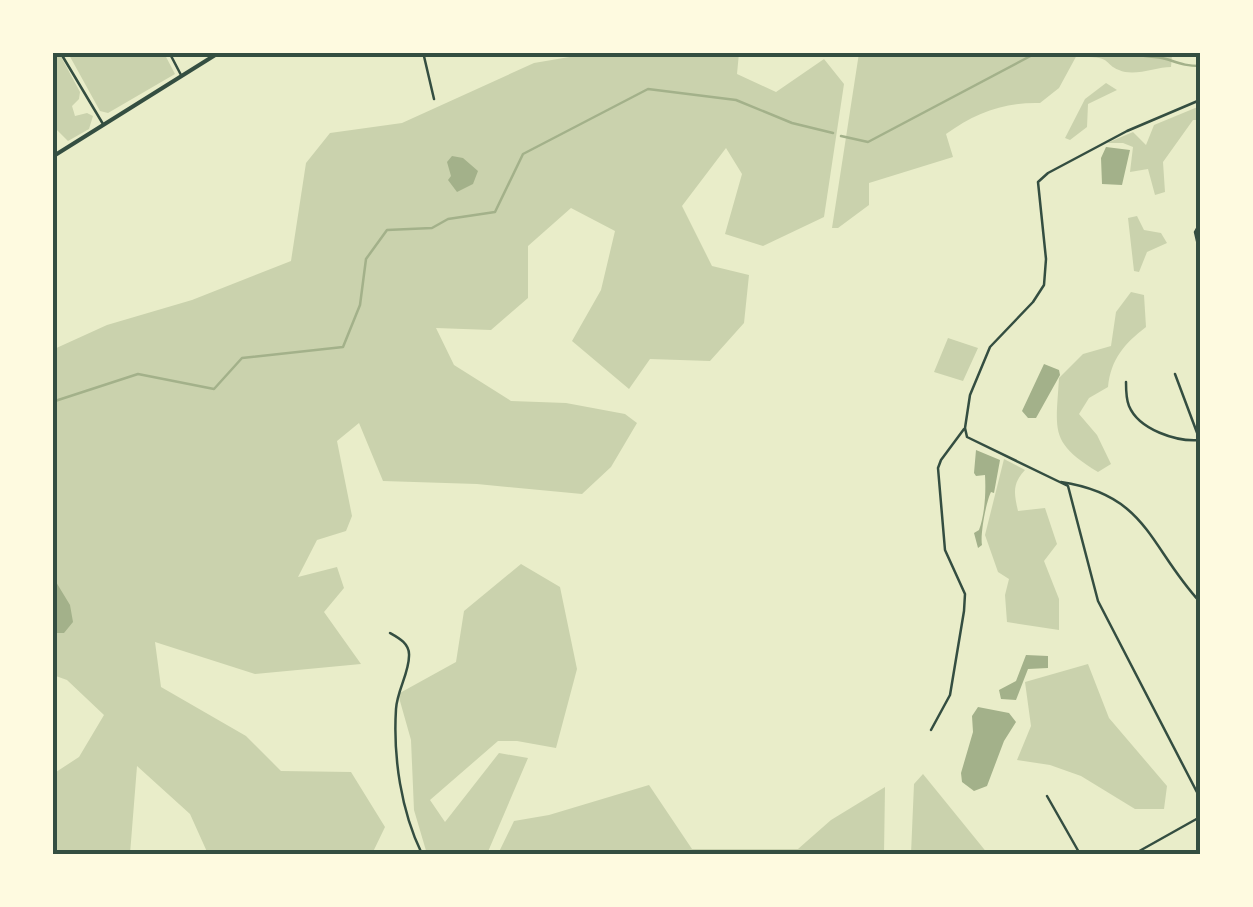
<svg xmlns="http://www.w3.org/2000/svg" width="1253" height="907" viewBox="0 0 1253 907" font-family="'Roboto Condensed',sans-serif">
	<style>
		.green { fill: #cad2ad }
		.water { fill: #a3b18a }
		.lines { fill: none; stroke-linecap: round; stroke-linejoin: round }
		.stream { stroke: #a3b18a; stroke-width: 2.5 }
		.minor { stroke: #344e41; stroke-width: 2.5 }
		.tertiary { stroke: #344e41; stroke-width: 4 }
		.neatline { fill: none; stroke: #344e41; stroke-width: 4 }
	</style>
	<rect width="100%" height="100%" fill="#e9edc9"/>
	<path class="green" d="M52,53H59L80,92L79,99L72,106L75,116L87,113L93,116L89,129L68,141L53,126Z
		M68,53H164L175,74L108,113L100,111Z
		M593,53H739L737,74L776,92L824,59L844,84L824,217L763,246L725,234L742,174L726,148L682,206L712,266L749,275L744,323L710,361L650,359L629,389L572,341L601,290L615,231L571,208L528,246V298L491,330L436,328L454,365L511,401L566,403L625,414L637,423L611,467L582,494L477,484L383,481L359,423L337,441L352,516L346,531L317,540L298,577L337,567L344,588L324,612L361,664L255,674L155,642L161,687L246,736L281,771L351,772L385,827L372,854H208L190,814L137,766L130,854H53V774L79,757L104,715L67,680L53,675L52,350L107,325L192,300L291,261L306,163L330,133L402,123L534,63Z
		M859,53V52L1078,53L1059,88L1040,103C1004,102 975,113 946,134L953,157L869,183V205L838,228H832Z
		M1090,53H1169L1172,55L1171,67C1156,67 1134,77 1119,70C1104,64 1112,58 1089,57Z
		M1106,83L1117,90L1088,104L1087,127L1070,140L1065,138L1085,99Z
		M1200,106V120H1193L1163,162L1165,192L1155,195L1148,169L1130,172L1133,147L1123,143H1107L1133,132L1146,145L1154,125Z
		M1137,216L1144,230L1161,233L1167,243L1147,252L1139,272L1134,271L1128,218Z
		M1131,292L1144,295L1146,327C1124,344 1111,359 1108,387L1089,398L1079,414L1097,435L1111,464L1098,472C1049,442 1056,431 1059,378L1083,354L1111,346L1116,312Z
		M948,338L978,348L963,381L934,372Z
		M1004,459L1025,470C1012,484 1014,493 1018,511L1045,508L1057,544L1044,561L1059,599V630L1007,622L1005,595L1009,579L998,572L985,535Z
		M521,564L560,587L577,669L556,748L517,741H498L430,800L445,822L499,753L528,758L487,854H427L414,810L411,740L398,694L456,662L464,611Z
		M1088,664L1109,718L1167,786L1164,809H1135L1081,776L1050,765L1017,760L1031,726L1025,682Z
		M923,774L988,854H911L914,784Z
		M649,785L692,849H798L831,820L885,787L884,854H498L514,821L549,815Z"/>
	<path class="water" d="M1106,147L1130,150L1122,185L1102,184L1101,158Z
		M452,156L463,158L478,171L473,184L457,192L448,180L451,176L447,162Z
		M1044,364L1059,370L1060,375L1036,418H1028L1022,411Z
		M976,450L1000,460L994,493L991,492C986,502 980,535 982,545L978,548L974,533L979,530C985,514 986,492 985,475L976,476L974,473Z
		M53,577L70,605L73,622L64,633H55L53,628Z
		M1026,655L1048,656V668L1028,669L1016,700L1001,699L999,690L1016,681Z
		M978,707L1009,713L1016,722L1004,741L987,786L974,791L962,782L961,773L973,732L972,716Z"/>
	<g class="lines">
		<path class="stream" d="M1130,52C1141,58 1153,55 1166,59C1179,63 1185,66 1200,66
			M841,136L868,142L1038,52
			M52,402L138,374L214,389L242,358L343,347L360,305L366,259L387,230L432,228L448,219L495,212L523,154L648,89L736,100L792,123L833,133"/>
		<path class="minor" d="M60,52L103,124
			M169,52L181,75
			M423,52L434,99
			M1200,100L1127,131L1048,173L1038,182L1046,259L1044,285L1033,302L990,347L970,395L965,428L967,437L1068,486L1098,601L1200,798
			M1200,223L1195,232L1200,254
			M1175,374L1199,438
			M1126,382C1126,389 1126,399 1129,406C1139,430 1177,442 1200,440
			M1061,482C1148,495 1149,547 1200,602
			M390,633C399,638 410,644 409,656C409,673 397,691 396,709C393,757 401,811 422,854
			M931,730L950,695L964,611L965,594L945,550L938,468L941,460L964,429
			M1047,796L1080,854
			M1134,854L1200,817"/>
		<path class="tertiary" d="M52,157L220,52"/>
	</g>
	<rect width="1253" height="907" fill="none" stroke="#fefae0" stroke-width="110"/>
	<rect x="55" y="55" width="1143" height="797" class="neatline"/>
</svg>
